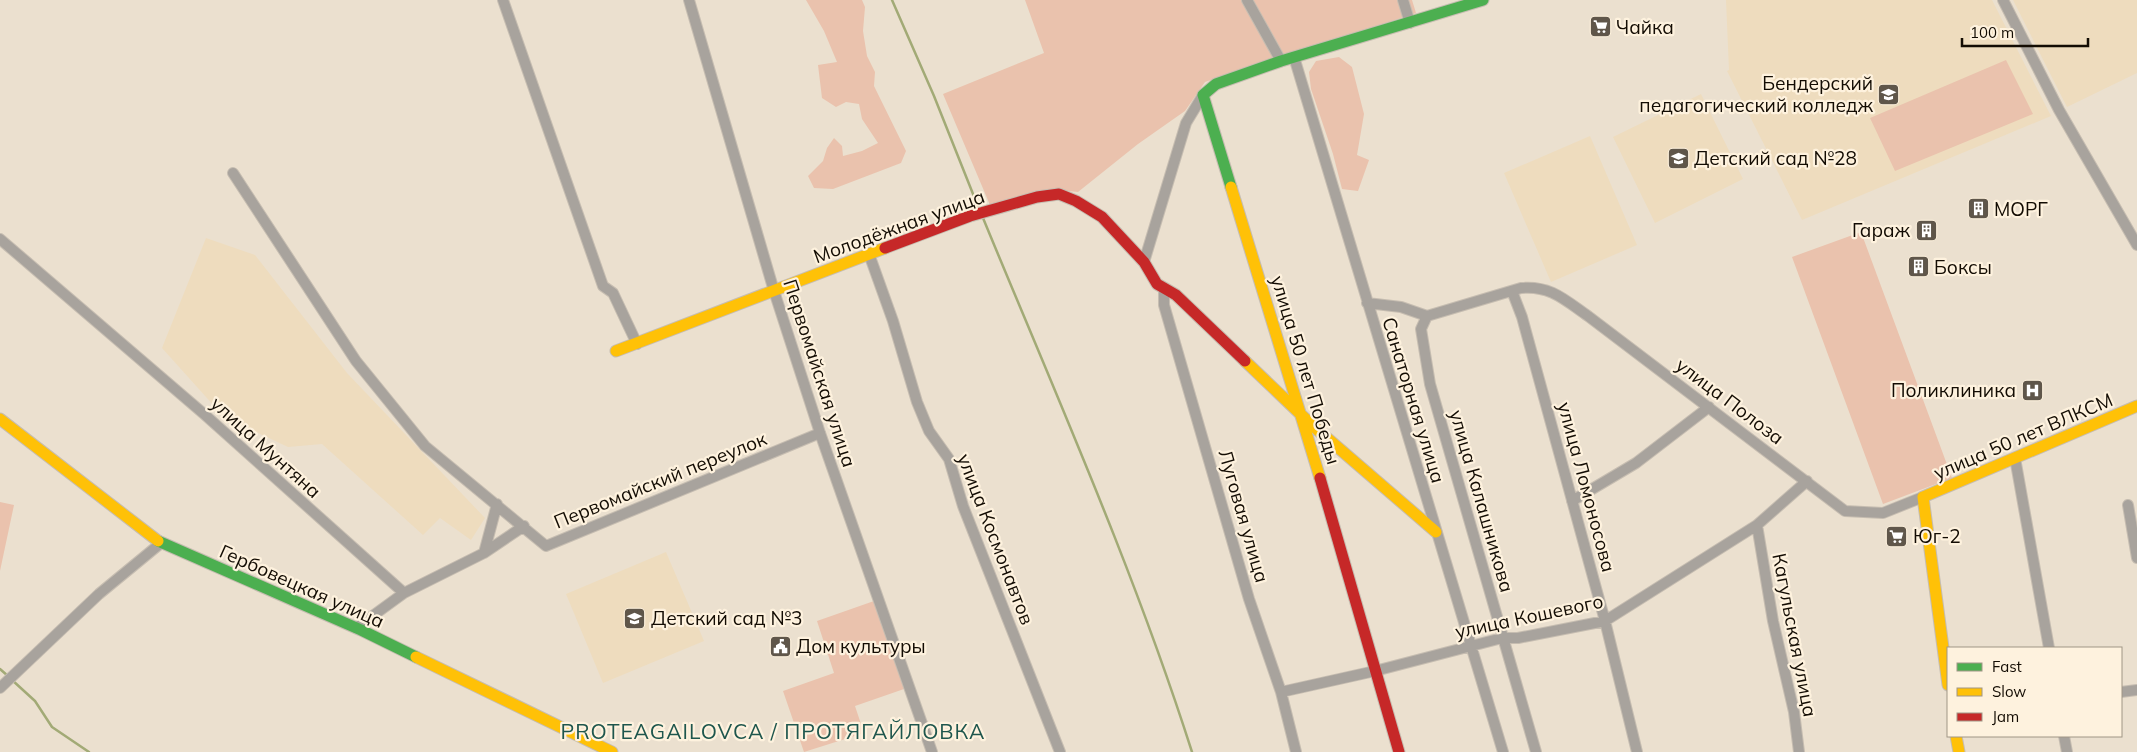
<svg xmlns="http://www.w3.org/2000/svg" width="2137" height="752" viewBox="0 0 2137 752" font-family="Mulish,sans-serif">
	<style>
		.built { fill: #eedcbe }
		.green { fill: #eac2ad }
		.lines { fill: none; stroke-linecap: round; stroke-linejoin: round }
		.stream { stroke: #a2aa76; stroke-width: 2.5 }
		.street-casing { stroke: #c6bdb1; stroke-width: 12 }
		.fast-casing { stroke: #c6bdb1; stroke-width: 13 }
		.slow-casing { stroke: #c6bdb1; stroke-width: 13 }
		.jam-casing { stroke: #c6bdb1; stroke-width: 13 }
		.street { stroke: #a8a39d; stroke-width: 10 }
		.fast { stroke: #4caf50; stroke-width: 11 }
		.slow { stroke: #ffc107; stroke-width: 11 }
		.jam { stroke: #c62828; stroke-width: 11 }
		.labels { text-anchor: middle; stroke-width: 4.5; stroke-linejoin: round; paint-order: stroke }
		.poi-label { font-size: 19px; fill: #130c03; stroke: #fef2de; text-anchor: start }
		.street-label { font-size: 19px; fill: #130c03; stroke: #fef2de }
		.quarter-label { font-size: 21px; letter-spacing: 1px; fill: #1e564d; stroke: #fef2de }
	</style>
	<rect width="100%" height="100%" fill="#ebe0cf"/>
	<path class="built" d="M1726,0H1992L2051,116L1802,220L1727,71L1729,70Z
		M2013,0H2137V73L2067,107Z
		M1701,94L1743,179L1655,223L1613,137Z
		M1590,136L1637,245L1551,282L1504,173Z
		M206,238L255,255L347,373L485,518L471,540L440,518L423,535L322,444L288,447L224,417L162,348Z
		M666,552L704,641L603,683L566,594Z"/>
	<path class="green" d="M806,0H862L865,7L863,31L867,56L875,72L874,86L906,151L901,163L833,189L814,188L808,176L823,161L827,148L834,138L842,146L843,156L862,151L878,143L862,119L859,104L846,102L836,107L822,98L818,65L837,62L824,31Z
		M1025,0H1412L1416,13L1205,82L1185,111L1138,144L1078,192L1051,189L990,205L943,94L1044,53Z
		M1339,57L1352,67L1364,114L1357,155L1369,160L1358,191L1342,189L1333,154L1311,89L1309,72L1316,61Z
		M2006,60L2033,114L1895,171L1870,118Z
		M1861,232L1952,478L1883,504L1792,257Z
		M0,502L14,505L0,571Z
		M874,601L904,689L855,706L864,733L804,752L783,691L834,673L817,621Z"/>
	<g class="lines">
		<path class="stream" d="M892,0L934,96L979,209
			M983,218C1056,395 1134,570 1192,752
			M0,669L8,676
			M12,680L35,701L52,727L89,752"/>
		<defs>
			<path id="street" d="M503,0L603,286L613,293L637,344
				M689,0L774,291L820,433L932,752
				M1247,0L1281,61
				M1403,0L1410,23
				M2003,0L2059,110L2137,245
				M1294,57L1503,752
				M233,173L356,361L425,446L546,546L820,433
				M0,239L204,414L404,593L484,553L524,526
				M869,254L893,321L917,402L929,431L949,459L963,506L1060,752
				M1144,262L1186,123L1203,95
				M1164,288V305L1249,599L1281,692L1296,752
				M1512,291L1522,317L1605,621L1637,752
				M1367,303L1401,307L1427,316L1521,288C1550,285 1565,300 1588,316L1845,511L1883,513L1923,497
				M1427,316L1421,329L1430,384L1536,752
				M2015,458L2049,648
				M1572,501L1636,463L1709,407
				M2128,505L2137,558
				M1757,525L1773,621L1794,712L1799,752
				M484,553L497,504
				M356,628L404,593
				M0,688L99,594L161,543
				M1281,692L1375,671L1502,638H1518L1605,621L1757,525L1807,481
				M2121,692L2137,690
				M2064,736L2067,752"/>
			<path id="fast" d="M1231,187L1203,95L1216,84L1281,61L1483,0
				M158,541L361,630L416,657"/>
			<path id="slow" d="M1231,187L1320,478
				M616,351L885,248
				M1245,361L1313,426L1436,532
				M0,419L158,541
				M416,657L612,752
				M1948,685L1923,497L2137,406
				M1956,736L1959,752"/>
			<path id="jam" d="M885,248L970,216L1037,197L1059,194L1076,201L1102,217L1144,262L1157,284L1176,295L1245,361
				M1320,478L1399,752"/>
		</defs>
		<use href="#street" class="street-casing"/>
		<use href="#fast" class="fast-casing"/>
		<use href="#slow" class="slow-casing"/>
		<use href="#jam" class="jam-casing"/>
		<use href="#street" class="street"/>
		<use href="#fast" class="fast"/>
		<use href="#slow" class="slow"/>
		<use href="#jam" class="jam"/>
	</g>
	<defs>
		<symbol id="supermarket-square" viewBox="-11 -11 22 22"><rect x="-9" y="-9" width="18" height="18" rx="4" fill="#5f564a" stroke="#fef2de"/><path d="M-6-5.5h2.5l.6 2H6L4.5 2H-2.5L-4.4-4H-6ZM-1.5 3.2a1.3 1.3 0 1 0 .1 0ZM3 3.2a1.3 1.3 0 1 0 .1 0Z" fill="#fff"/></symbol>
		<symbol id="school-square" viewBox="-11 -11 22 22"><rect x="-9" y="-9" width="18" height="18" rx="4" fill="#5f564a" stroke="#fef2de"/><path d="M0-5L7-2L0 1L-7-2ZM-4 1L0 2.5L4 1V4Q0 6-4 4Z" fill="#fff"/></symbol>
		<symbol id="building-square" viewBox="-11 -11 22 22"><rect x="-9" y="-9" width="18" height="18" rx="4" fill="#5f564a" stroke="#fef2de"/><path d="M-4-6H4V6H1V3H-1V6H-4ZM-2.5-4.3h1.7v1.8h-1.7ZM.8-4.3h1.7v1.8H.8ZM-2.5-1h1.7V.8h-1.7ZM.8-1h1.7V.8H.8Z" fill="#fff"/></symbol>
		<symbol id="hospital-square" viewBox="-11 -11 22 22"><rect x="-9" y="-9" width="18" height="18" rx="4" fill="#5f564a" stroke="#fef2de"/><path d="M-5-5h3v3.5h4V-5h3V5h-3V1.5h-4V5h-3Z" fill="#fff"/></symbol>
		<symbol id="civic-square" viewBox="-11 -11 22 22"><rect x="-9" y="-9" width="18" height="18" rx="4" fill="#5f564a" stroke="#fef2de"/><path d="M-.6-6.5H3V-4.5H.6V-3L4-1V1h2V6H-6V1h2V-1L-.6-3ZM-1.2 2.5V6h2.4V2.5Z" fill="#fff"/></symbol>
	</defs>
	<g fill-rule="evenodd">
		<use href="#supermarket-square" x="1588" y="14" width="25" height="25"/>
		<use href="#school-square" x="1876" y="82" width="25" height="25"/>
		<use href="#school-square" x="1666" y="146" width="25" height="25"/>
		<use href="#building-square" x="1966" y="196" width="25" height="25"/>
		<use href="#building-square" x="1914" y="218" width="25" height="25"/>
		<use href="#building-square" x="1906" y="254" width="25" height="25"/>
		<use href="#hospital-square" x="2020" y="378" width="25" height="25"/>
		<use href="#supermarket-square" x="1884" y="524" width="25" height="25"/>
		<use href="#school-square" x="622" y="606" width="25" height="25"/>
		<use href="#civic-square" x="768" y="634" width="25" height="25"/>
	</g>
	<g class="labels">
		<g class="poi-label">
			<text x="1616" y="34">Чайка</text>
			<text x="1873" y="90" text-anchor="end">Бендерский<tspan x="1873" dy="22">педагогический колледж</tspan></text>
			<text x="1694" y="165">Детский сад №28</text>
			<text x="1994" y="216">МОРГ</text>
			<text x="1910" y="237" text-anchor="end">Гараж</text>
			<text x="1934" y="274">Боксы</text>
			<text x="2016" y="397" text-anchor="end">Поликлиника</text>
			<text x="1913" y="543">Юг-2</text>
			<text x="651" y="625">Детский сад №3</text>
			<text x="796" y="653">Дом культуры</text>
		</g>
		<g class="street-label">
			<text transform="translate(899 226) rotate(-20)" y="7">Молодёжная улица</text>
			<text transform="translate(1306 370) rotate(73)" y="7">улица 50 лет Победы</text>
			<text transform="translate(820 373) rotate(72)" y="7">Первомайская улица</text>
			<text transform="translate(1414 400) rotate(73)" y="7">Санаторная улица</text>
			<text transform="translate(1730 401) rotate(37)" y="7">улица Полоза</text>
			<text transform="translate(2023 436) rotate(-23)" y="7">улица 50 лет ВЛКСМ</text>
			<text transform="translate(266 447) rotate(42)" y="7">улица Мунтяна</text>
			<text transform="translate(660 480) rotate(-22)" y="7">Первомайский переулок</text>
			<text transform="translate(1587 487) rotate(75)" y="7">улица Ломоносова</text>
			<text transform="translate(1482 501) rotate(74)" y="7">улица Калашникова</text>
			<text transform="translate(1244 516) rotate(74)" y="7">Луговая улица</text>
			<text transform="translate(996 539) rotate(69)" y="7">улица Космонавтов</text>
			<text transform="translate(302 586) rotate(24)" y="7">Гербовецкая улица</text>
			<text transform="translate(1529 616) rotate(-12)" y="7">улица Кошевого</text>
			<text transform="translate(1795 635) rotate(79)" y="7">Кагульская улица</text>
		</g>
		<g class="quarter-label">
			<text x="773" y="739">PROTEAGAILOVCA / ПРОТЯГАЙЛОВКА</text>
		</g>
	</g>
	<rect x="1947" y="647" width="175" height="90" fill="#fef2de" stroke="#a09686"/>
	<rect x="1957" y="663" width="25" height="8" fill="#4caf50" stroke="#a09686"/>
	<text x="1992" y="672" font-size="15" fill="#130c03">Fast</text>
	<rect x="1957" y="688" width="25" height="8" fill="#ffc107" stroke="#a09686"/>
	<text x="1992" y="697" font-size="15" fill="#130c03">Slow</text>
	<rect x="1957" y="713" width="25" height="8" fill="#c62828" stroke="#a09686"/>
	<text x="1992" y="722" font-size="15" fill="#130c03">Jam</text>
	<path d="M1962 38v8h126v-8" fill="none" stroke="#130c03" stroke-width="2.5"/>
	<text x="1970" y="38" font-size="15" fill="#130c03" stroke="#fef2de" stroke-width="4" paint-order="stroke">100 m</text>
</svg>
